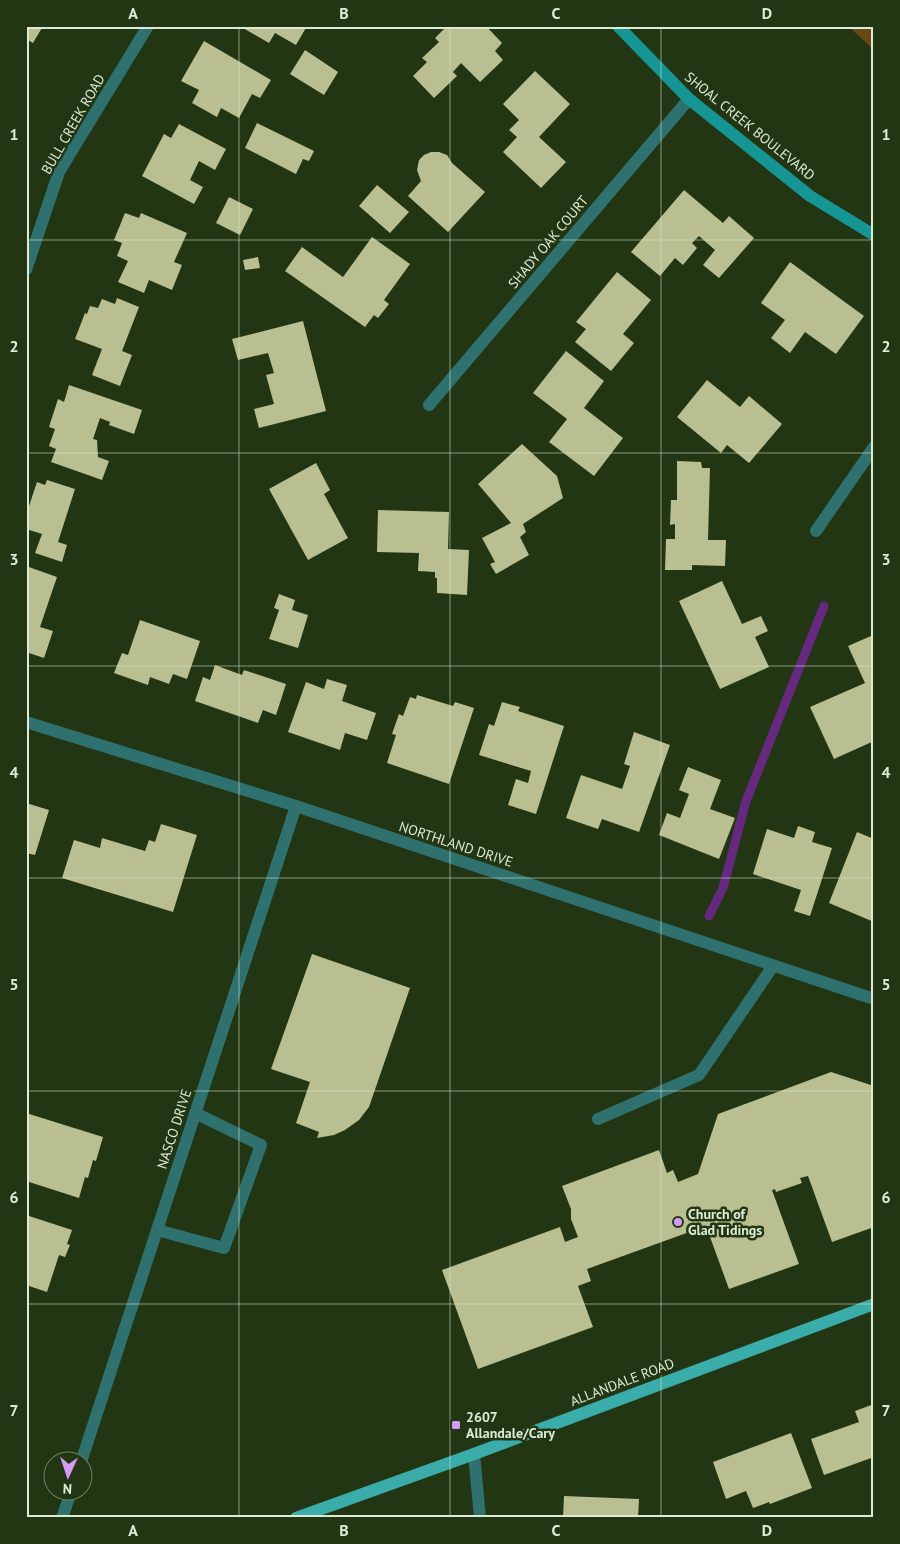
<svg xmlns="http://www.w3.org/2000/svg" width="900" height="1544" viewBox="0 0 900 1544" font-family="'PT Sans',sans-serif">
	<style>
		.green { fill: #694818 }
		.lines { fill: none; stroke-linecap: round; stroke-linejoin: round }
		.stream { stroke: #652980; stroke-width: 9 }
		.building { fill: #b9bf91 }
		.lane { stroke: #2f716f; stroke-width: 12 }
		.street { stroke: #2f716f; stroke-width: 12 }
		.secondary { stroke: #159593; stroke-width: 12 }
		.primary { stroke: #3aacaa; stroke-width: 12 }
		.grid { fill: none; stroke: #ddead5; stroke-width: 1; stroke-opacity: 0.55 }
		.poi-dot { fill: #d89af8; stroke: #223613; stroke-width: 2 }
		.labels { text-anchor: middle; stroke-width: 5; stroke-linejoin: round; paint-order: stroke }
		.street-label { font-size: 14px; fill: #ddead5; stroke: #223613 }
		.poi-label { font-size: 14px; font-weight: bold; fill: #ddead5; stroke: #223613; text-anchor: start }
		.neatline { fill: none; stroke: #ddead5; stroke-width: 2 }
		.grid-label { font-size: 16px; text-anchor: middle; font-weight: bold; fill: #ddead5 }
	</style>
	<rect width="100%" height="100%" fill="#223613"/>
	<path class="green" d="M848,26H874V50Z"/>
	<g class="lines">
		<path class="stream" d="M709,916L723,888L746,801L824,606"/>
	</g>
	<path class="building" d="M26,26H43L33,43L26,39Z
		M245,26H307L296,45L275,33L269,43L243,28Z
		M447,26H486L502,43L495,51L503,60L480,82L461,63L453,72L457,76L434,98L413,76L427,62L422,58L439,42L435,38Z
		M204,41L271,80L260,98L252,94L239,118L221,108L217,117L192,103L199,90L181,81Z
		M305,50L338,72L324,95L290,74Z
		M535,71L570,104L539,137L566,162L541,188L503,152L517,137L509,130L519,120L503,104Z
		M257,123L314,151L309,161L303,159L296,174L245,148Z
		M179,124L226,149L215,170L199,161L190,180L203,187L194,204L142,176L164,134L171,138Z
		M431,152H439L447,155L452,163L485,192L448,232L408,196L421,181L417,170L419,160L424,155Z
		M377,185L409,212L390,233L359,206Z
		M684,190L723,223L729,216L754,238L719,278L703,265L715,250L699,236L692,243L697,248L683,265L675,258L660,276L631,252Z
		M229,197L253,209L240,235L216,223Z
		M125,213L139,218L141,213L187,233L174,262L182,265L172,290L149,280L144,293L118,282L128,261L117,256L122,243L114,240Z
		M372,237L410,264L384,300L389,304L378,318L374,315L365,327L285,271L302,247L343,277Z
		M258,257L260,268L245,270L243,260Z
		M790,262L864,316L836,354L805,332L790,353L771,338L785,320L761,303Z
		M617,272L651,300L623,334L634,343L611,371L575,342L586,329L576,322Z
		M117,298L139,307L122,351L132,355L120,386L92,375L102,349L75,339L85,313L87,314L90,306L98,308L102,299L115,304Z
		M303,321L326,411L259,428L254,409L274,404L266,375L274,373L268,353L238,360L232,339Z
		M566,351L604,381L584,408L623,438L594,476L549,442L567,419L533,393Z
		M707,380L740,407L749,396L782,424L749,463L727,445L721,453L677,417Z
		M69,385L142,410L134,434L109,425L110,422L100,418L93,439L97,440L98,457L109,461L102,480L51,462L56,449L49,446L55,429L49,427L58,399L64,402Z
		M522,444L557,476L563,498L523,524L526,532L520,537L529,555L496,574L490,564L495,562L482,538L511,523L478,484Z
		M677,461L701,462L702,468H710L708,540H726L725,566L692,565V570H665L666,539H675V524L670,525L671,500H677Z
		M316,463L330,490L324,494L348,538L308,560L269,489Z
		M47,480L75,489L58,542L67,545L62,562L35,553L42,534L26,529V509H28L37,482L45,485Z
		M378,510L449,512L448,549L469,550L467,595L437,593V578H435V572L418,571L419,553L377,552Z
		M26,566L57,577L40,627L53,631L44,658L26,652Z
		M722,581L742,624L761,616L768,631L755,637L769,667L720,689L679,601Z
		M279,594L295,600L292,610L308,615L298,648L269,639L279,610L274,608Z
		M140,620L200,641L187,679L173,674L169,684L150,677L148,685L114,673L122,653L128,655Z
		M871,636L874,641V741L834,759L810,707L865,683L848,646Z
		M215,665L242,675L244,670L286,684L276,715L263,710L258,723L195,701L203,677L210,680Z
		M327,679L347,685L342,701L376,713L367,740L345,733L340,750L288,732L306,682L324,689Z
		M417,695L453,706L455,702L474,708L449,784L387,763L396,735L392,734L399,714L403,716L410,697L416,699Z
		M502,702L520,707L518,711L564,726L536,814L508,805L516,779L528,783L531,771L479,755L489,724L494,726Z
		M634,732L670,745L639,832L602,819L598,829L566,818L581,775L622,789L630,766L624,764Z
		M688,767L721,780L710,809L735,818L719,859L659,835L667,813L680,818L689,794L679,790Z
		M26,803L49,810L35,855L26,853Z
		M161,824L197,835L173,912L62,878L74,840L100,848L102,838L145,851L149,840L155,842Z
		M798,826L815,832L812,842L832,848L810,916L794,911L801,890L753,874L767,829L794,838Z
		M857,832L874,839V922L829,903Z
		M312,954L410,988L369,1107L359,1120L345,1130L334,1135L317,1138L319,1132L296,1123L310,1082L271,1069Z
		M831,1072L874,1086V1227L832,1242L808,1176L800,1178L802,1183L776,1192L775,1189L772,1190L799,1264L729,1289L706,1226L587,1269L591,1281L578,1286L593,1327L478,1369L442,1270L560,1227L565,1242L578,1237L571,1219V1209L562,1186L659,1150L667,1173L673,1170L678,1182L698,1174L718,1114Z
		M26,1113L103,1137L96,1161L93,1160L88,1178L85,1177L79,1198L26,1181Z
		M26,1215L72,1230L67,1244L70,1245L65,1257L59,1255L47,1292L26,1285Z
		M874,1404V1457L824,1475L811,1439L859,1422L855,1411Z
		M791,1433L812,1488L770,1504L769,1502L753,1508L746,1491L726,1499L713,1462Z
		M564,1496L639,1499L638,1517L563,1518Z"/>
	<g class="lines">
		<path class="lane" d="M598,1119L699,1075L773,966
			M157,1230L224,1248L261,1145L195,1113"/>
		<path class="street" d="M26,270L59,172L148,26
			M429,405L689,99
			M816,531L874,447
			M26,722L296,806L874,999
			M474,1454L480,1518
			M81,1462L296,806
			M62,1518L71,1492"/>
		<path class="secondary" d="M618,26L689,99L810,196L874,235"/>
		<path class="primary" d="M296,1518L474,1454L874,1304"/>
	</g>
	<path class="grid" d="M239,26V1518M450,26V1518M661,26V1518M26,240H874M26,453H874M26,666H874M26,878H874M26,1091H874M26,1304H874"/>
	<g class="poi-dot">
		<circle cx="678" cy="1222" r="5"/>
		<rect x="451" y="1420" width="10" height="10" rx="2.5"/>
	</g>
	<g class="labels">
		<g class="street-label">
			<text transform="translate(73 124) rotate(-60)" y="5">BULL CREEK ROAD</text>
			<text transform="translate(750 126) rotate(39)" y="5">SHOAL CREEK BOULEVARD</text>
			<text transform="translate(548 242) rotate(-50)" y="5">SHADY OAK COURT</text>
			<text transform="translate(456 844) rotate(18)" y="5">NORTHLAND DRIVE</text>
			<text transform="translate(174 1129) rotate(-72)" y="5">NASCO DRIVE</text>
			<text transform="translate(622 1382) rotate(-21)" y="5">ALLANDALE ROAD</text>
		</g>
		<g class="poi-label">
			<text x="688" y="1219">Church of<tspan x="688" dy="16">Glad Tidings</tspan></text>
			<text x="466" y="1422">2607<tspan x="466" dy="16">Allandale/Cary</tspan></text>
		</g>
	</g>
	<rect width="900" height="1544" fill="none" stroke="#223613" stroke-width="55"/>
	<g transform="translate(68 1476) rotate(183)"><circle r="24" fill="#223613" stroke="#6d7e61"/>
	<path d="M0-4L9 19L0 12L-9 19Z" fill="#d89af8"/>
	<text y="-8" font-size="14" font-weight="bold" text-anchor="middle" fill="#ddead5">N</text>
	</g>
	<rect x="28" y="28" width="844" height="1488" class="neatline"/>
	<g class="grid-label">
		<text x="133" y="19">A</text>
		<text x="344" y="19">B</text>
		<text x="556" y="19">C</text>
		<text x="767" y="19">D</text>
		<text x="14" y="140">1</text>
		<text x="886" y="140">1</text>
		<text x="14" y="352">2</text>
		<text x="886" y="352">2</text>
		<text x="14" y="565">3</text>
		<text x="886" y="565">3</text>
		<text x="14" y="778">4</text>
		<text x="886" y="778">4</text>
		<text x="14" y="990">5</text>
		<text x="886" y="990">5</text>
		<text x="14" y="1203">6</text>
		<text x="886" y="1203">6</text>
		<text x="14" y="1416">7</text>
		<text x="886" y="1416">7</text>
		<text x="133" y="1536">A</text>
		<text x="344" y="1536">B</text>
		<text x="556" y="1536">C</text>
		<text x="767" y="1536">D</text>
	</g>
</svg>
